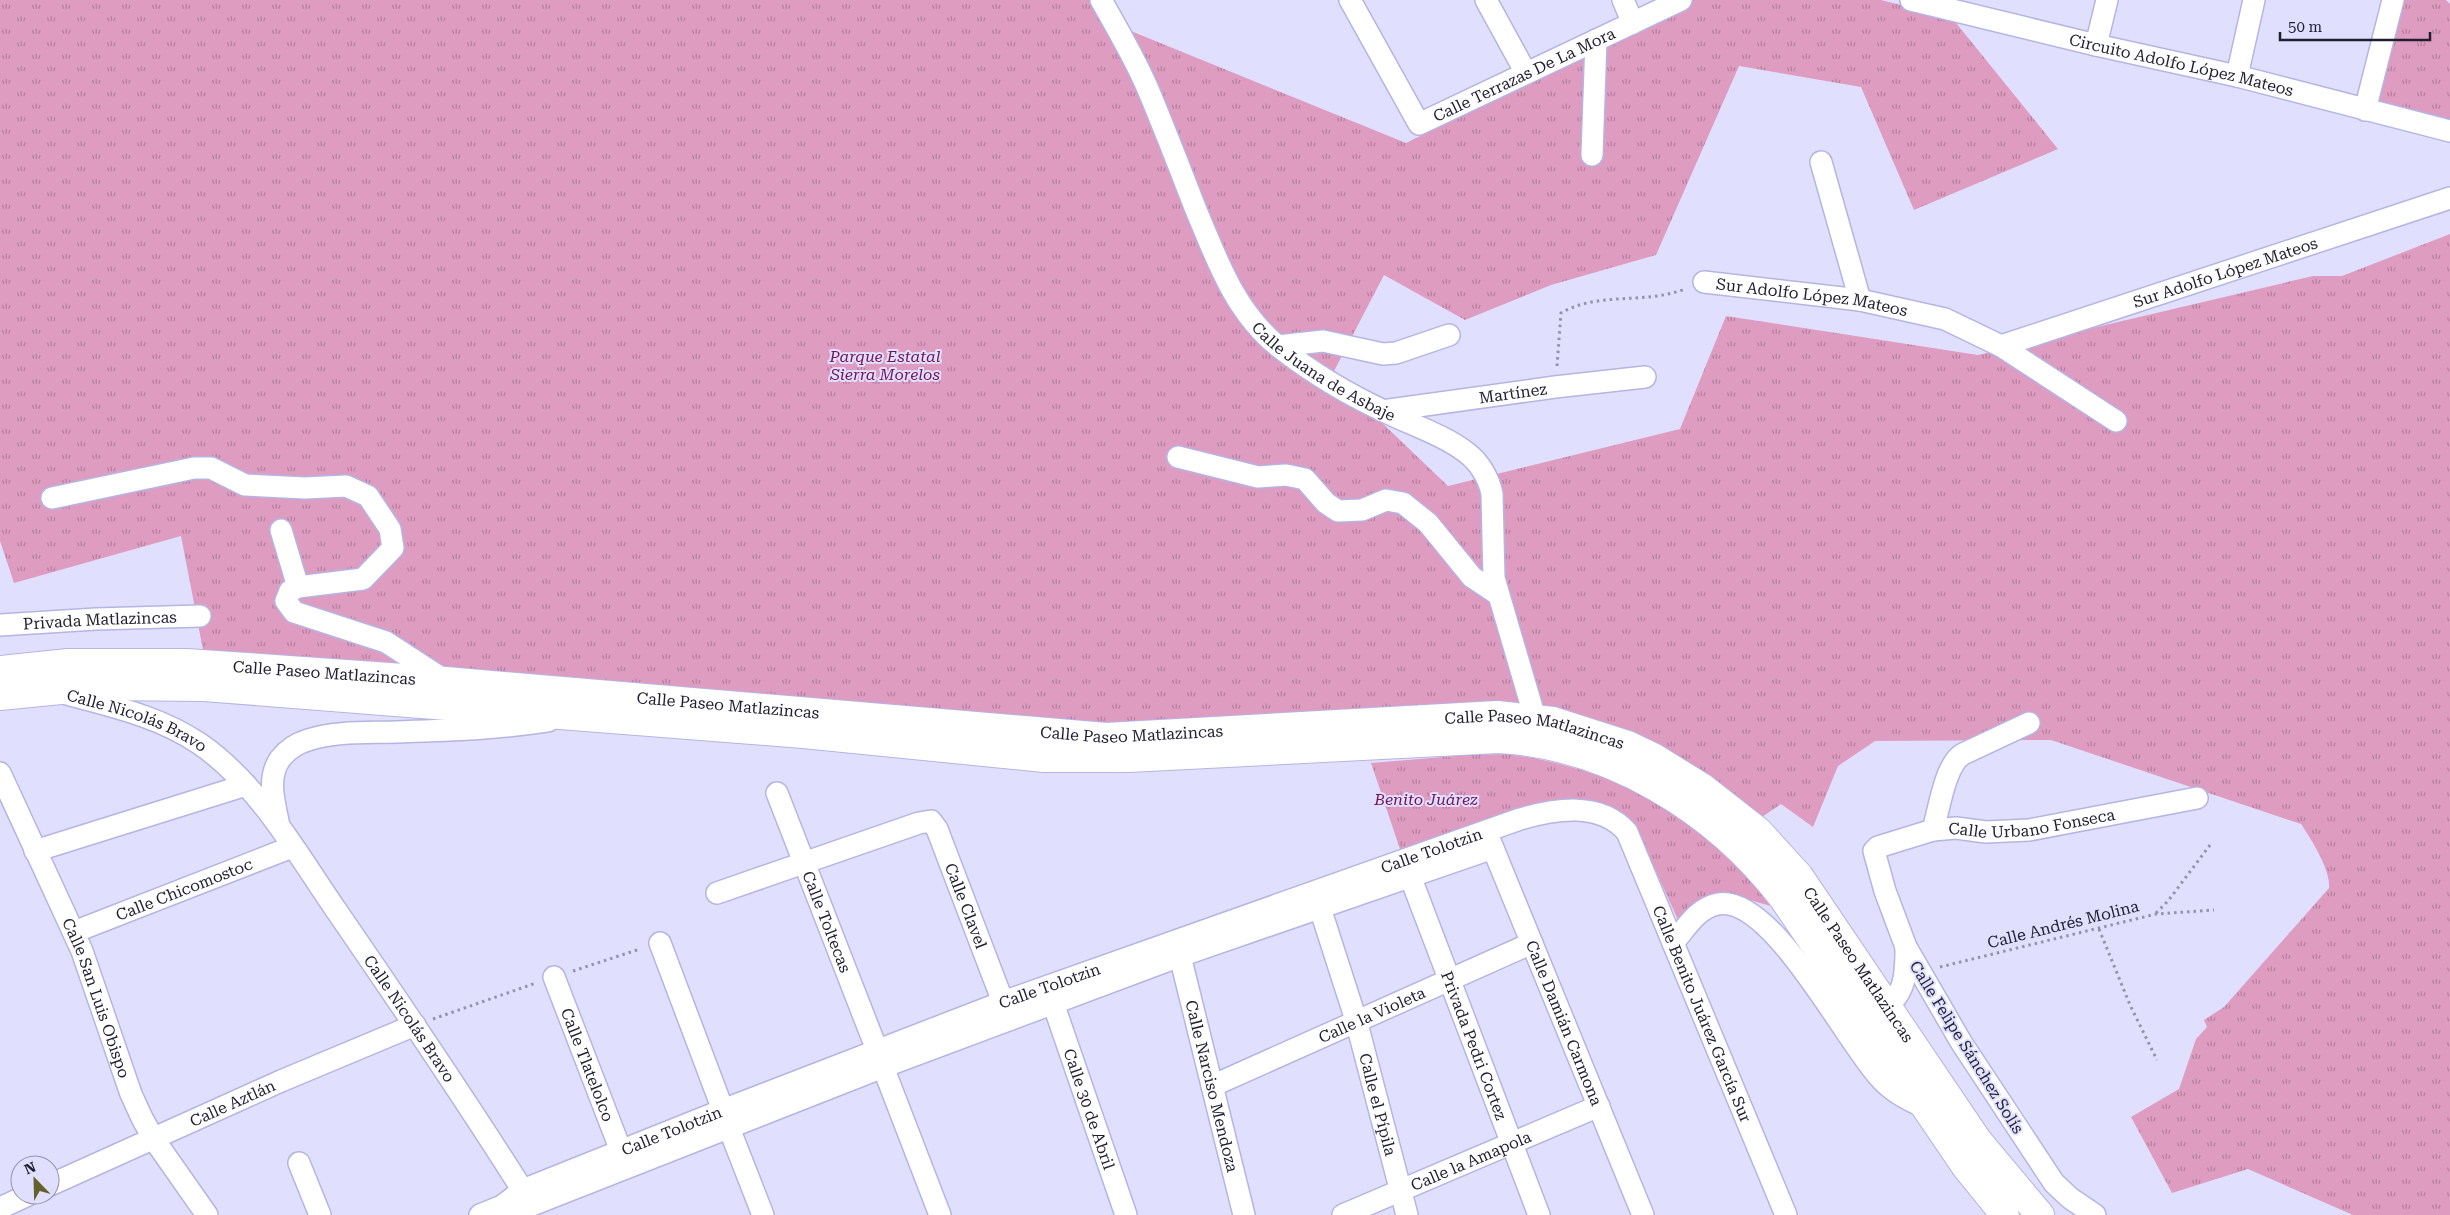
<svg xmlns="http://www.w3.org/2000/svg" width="2450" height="1215" viewBox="0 0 2450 1215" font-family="'Roboto Serif',serif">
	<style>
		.grass { fill: url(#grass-tufts) }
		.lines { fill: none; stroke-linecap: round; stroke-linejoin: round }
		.minor-casing { stroke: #b5b4e3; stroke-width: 24 }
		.highway-casing { stroke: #b5b4e3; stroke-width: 30 }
		.path { stroke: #9292ab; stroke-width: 3; stroke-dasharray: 2.5 4; stroke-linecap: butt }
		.minor { stroke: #fff; stroke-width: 21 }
		.highway { stroke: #fff; stroke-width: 28 }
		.labels { text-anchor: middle; stroke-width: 4; stroke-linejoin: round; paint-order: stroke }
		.street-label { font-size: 16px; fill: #1f1f31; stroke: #e0e0fe }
		.park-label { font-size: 16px; font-style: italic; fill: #751355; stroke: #e0e0fe }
	</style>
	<defs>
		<pattern id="grass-tufts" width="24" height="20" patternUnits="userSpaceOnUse" patternTransform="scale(1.25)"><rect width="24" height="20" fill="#df9cc1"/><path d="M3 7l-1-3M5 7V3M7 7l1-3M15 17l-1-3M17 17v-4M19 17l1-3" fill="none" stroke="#b47f9d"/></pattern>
	</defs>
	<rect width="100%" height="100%" fill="#e0e0fe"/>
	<path class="grass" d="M0,0H1100L1126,29L1406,143L1692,0H1881L1952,18L2058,149L1914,210L1861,87L1739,66L1656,255L1551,285L1465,320L1384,275L1332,375L1448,486L1680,429L1726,316L1978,355L2313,276H2342L2450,234V1215H2353L2248,1169L2172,1193L2131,1117L2179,1089L2196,1039L2207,1027L2204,1020L2224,1007L2329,888C2331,870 2311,839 2301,824L2051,740L1875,741L1838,766L1813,827L1781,804L1762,817L1639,748L1124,751L209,681L181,536L14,583L0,541Z
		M2401,0H2446L2450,4V122L2377,103Z
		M1505,754C1569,761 1643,787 1695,826C1725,848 1748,877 1771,906C1756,902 1724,891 1709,896C1697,900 1687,913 1679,922L1634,823L1617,810L1592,803L1401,852L1371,763L1467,755Z"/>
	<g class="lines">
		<defs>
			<g id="minor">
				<path id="s1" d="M1101,0C1117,28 1134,57 1147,87C1164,127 1180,169 1196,210C1217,260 1235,312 1279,347C1311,372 1349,395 1386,412C1412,425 1444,435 1467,453C1479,462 1489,478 1492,494L1494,578L1535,718"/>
				<path id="s2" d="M1350,0L1419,124L1681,0"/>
				<path d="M1486,0L1526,73"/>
				<path d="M1623,0L1633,23"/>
				<path id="s3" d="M1911,0L2096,45L2237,76L2450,131"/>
				<path d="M2096,45L2107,0"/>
				<path d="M2237,76L2254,0"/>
				<path d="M2365,110L2393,0"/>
				<path d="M1592,155L1596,40"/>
				<path d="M1821,162L1860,300"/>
				<path id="s4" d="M1704,282L1860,300L1945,319L2001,346L2116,421"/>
				<path d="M1278,346L1323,341L1383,354L1396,353L1449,335"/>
				<path id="s5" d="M2001,346L2450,198"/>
				<path id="s6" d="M1382,411L1555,387L1645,377"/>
				<path d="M1178,457L1258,477L1286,475L1305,479L1326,503L1338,511L1362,510L1386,500L1403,503L1428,523L1472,577L1496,593"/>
				<path d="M52,498L194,468H211L245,485L305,488L346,486L368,496L390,529L393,548L363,579L298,587L290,591L286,601L294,612L386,642L446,681"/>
				<path d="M281,530L298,587"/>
				<path id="s7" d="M0,625L96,619L200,616"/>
				<path id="s8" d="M63,693C110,706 159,716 200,744C259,785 296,852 336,910C402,1006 468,1103 530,1202"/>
				<path id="s9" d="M0,773L82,951L131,1094L142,1118L153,1138L207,1215"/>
				<path id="s10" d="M777,793L877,1050"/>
				<path d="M278,821C274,801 267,778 280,759C287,750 298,743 308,740C336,731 367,733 396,732C447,730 497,729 548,721"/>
				<path d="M1933,830C1939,810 1945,764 1963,754L2029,723"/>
				<path id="s11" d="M1488,836L1643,1215"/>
				<path d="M35,851L246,785"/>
				<path id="s12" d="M1410,876L1539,1215"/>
				<path id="s13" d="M717,893L919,823L931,821L937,829L1003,1002"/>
				<path id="s14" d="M1320,908L1356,1020L1407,1215"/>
				<path id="s15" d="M74,932L292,847"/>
				<path d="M660,943L723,1110"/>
				<path d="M1673,943C1686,928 1697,908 1718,904C1773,895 1846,1043 1881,1079C1894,1093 1909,1100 1926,1108"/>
				<path id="s16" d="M1180,956L1244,1215"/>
				<path id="s17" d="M554,977L621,1151"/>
				<path id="s18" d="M1053,1003L1126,1215"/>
				<path d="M1877,1016C1904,995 1906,982 1906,949"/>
				<path d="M883,1067L940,1215"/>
				<path id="s19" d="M1212,1086L1532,943"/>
				<path d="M729,1128L763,1215"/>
				<path d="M299,1163L320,1215"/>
				<path id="s20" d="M50,1185L281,1081L415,1025"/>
				<path d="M502,1206L532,1205L883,1067L1180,956L1493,848"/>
				<path d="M0,1208L28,1195"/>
				<path id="s21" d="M480,1215L502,1206L523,1190L723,1110L1003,1002L1520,819C1555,809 1600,801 1627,832L1786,1215"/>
				<path id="s22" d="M1343,1215L1599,1106"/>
				<path id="s23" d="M2095,1215L2070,1198L2054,1183L1961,1042L1906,947L1885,891L1874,851L1878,847L1933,830L1956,828L1986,832L2029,830L2197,798"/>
			</g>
			<g id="highway">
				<path id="s24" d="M0,670L68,663H186L247,667L446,681L1106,737L1497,715L1553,721L1628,745L1653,757L1703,788L1758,831L1799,876L1978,1141L2040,1215"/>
				<path d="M0,696L101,686L204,687L803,734L1044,758H1129L1498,739C1610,745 1716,810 1783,898L1966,1167L2005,1215"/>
			</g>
		</defs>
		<use href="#minor" class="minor-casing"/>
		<use href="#highway" class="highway-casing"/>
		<path class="path" d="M1557,366L1561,313C1599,291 1644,305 1685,289
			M2156,913L2168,901L2210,845
			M2099,929L2130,1005L2157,1060
			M1940,967L2156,914L2214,910
			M573,971L640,949
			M433,1019L536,983"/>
		<use href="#minor" class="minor"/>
		<use href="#highway" class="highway"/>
	</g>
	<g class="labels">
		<g class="street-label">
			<text dy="6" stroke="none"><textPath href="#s3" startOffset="278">Circuito Adolfo López Mateos</textPath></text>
			<text dy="6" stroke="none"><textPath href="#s2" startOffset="258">Calle Terrazas De La Mora</textPath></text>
			<text dy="6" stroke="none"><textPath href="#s5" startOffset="236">Sur Adolfo López Mateos</textPath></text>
			<text dy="6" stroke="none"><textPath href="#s4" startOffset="109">Sur Adolfo López Mateos</textPath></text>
			<text dy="6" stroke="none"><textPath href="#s1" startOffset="444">Calle Juana de Asbaje</textPath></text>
			<text dy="6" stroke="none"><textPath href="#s6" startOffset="132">Martínez</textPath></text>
			<text dy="6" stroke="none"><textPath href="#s7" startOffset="100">Privada Matlazincas</textPath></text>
			<text dy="6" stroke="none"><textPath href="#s24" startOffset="325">Calle Paseo Matlazincas</textPath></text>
			<text dy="6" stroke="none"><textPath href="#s24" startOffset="730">Calle Paseo Matlazincas</textPath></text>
			<text dy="6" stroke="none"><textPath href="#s8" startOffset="79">Calle Nicolás Bravo</textPath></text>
			<text dy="6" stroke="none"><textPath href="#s24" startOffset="1135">Calle Paseo Matlazincas</textPath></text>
			<text dy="6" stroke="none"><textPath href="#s24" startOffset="1540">Calle Paseo Matlazincas</textPath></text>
			<text dy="6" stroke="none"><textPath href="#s23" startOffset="595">Calle Urbano Fonseca</textPath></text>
			<text dy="6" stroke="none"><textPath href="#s21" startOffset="1020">Calle Tolotzin</textPath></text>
			<text dy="6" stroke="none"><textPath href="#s15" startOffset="118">Calle Chicomostoc</textPath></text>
			<text dy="6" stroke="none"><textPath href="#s13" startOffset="318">Calle Clavel</textPath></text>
			<text dy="6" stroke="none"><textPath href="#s10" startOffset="138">Calle Toltecas</textPath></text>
			<text transform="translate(2063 924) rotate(-14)" y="6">Calle Andrés Molina</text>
			<text dy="6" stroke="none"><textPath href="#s24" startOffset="1960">Calle Paseo Matlazincas</textPath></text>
			<text dy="6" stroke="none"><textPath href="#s21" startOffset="615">Calle Tolotzin</textPath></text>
			<text dy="6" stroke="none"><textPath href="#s9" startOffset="245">Calle San Luis Obispo</textPath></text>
			<text dy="6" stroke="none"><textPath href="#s21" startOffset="1425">Calle Benito Juárez García Sur</textPath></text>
			<text dy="6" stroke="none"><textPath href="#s19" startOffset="175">Calle la Violeta</textPath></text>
			<text dy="6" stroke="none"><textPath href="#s8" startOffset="494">Calle Nicolás Bravo</textPath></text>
			<text dy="6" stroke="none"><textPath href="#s11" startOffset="202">Calle Damián Carmona</textPath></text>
			<text dy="6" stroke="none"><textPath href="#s12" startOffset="181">Privada Pedri Cortez</textPath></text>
			<text transform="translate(1967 1047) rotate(58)" y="6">Calle Felipe Sánchez Solís</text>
			<text dy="6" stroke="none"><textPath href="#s17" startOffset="94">Calle Tlatelolco</textPath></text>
			<text dy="6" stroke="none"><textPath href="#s16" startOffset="134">Calle Narciso Mendoza</textPath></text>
			<text dy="6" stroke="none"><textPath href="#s20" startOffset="200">Calle Aztlán</textPath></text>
			<text dy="6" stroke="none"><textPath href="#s14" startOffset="205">Calle el Pípila</textPath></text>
			<text dy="6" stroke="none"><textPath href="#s18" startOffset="112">Calle 30 de Abril</textPath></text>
			<text dy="6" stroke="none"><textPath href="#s21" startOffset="210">Calle Tolotzin</textPath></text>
			<text dy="6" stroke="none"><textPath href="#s22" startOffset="139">Calle la Amapola</textPath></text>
		</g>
		<g class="park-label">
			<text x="885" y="362">Parque Estatal<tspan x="885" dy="18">Sierra Morelos</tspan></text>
			<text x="1426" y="805">Benito Juárez</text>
		</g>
	</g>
	<g transform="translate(35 1180) rotate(337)"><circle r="24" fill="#e0e0fe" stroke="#9393ac"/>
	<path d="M0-4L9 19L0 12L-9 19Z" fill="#64612d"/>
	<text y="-8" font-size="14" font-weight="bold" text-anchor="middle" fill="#1f1f31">N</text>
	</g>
	<path d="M2280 32v8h150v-8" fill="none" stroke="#1f1f31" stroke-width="2.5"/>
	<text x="2288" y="32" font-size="15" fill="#1f1f31" stroke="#e0e0fe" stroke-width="4" paint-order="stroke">50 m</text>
</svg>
